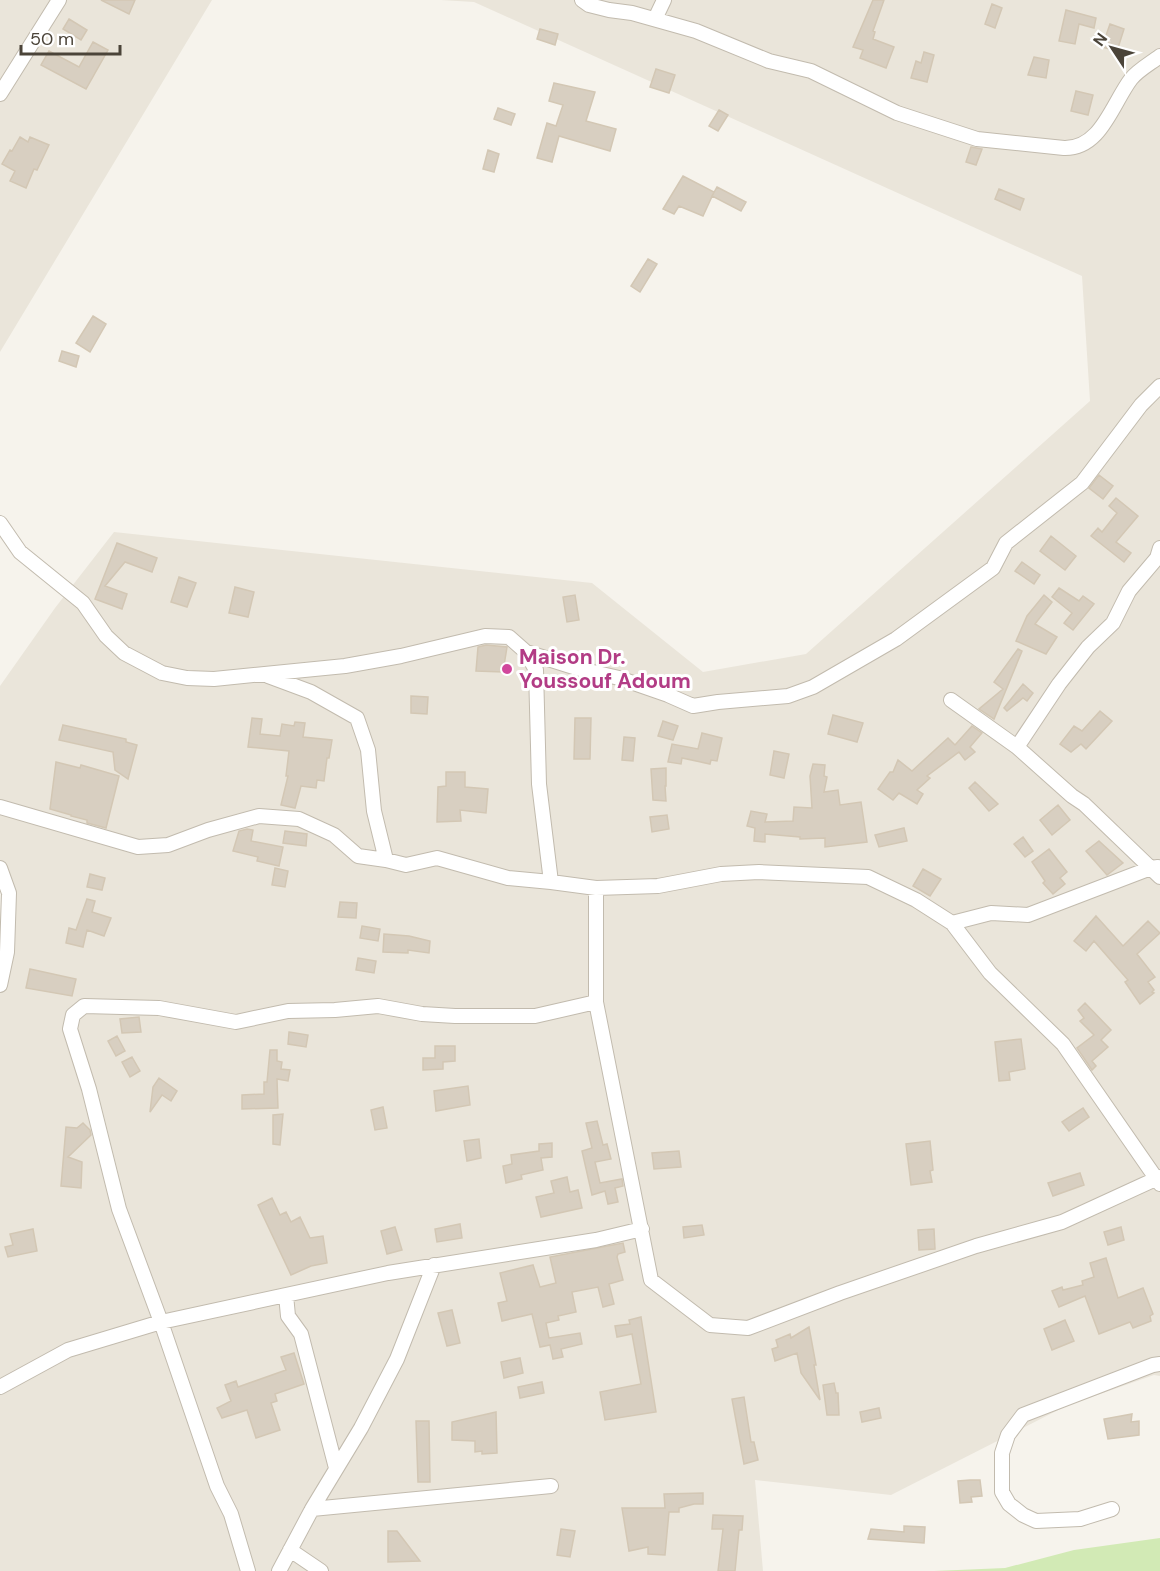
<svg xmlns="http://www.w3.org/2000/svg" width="1160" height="1571" viewBox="0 0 1160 1571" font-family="'DM Sans',sans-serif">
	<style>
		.residential { fill: #eae5da }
		.green { fill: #d2eab5 }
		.building { fill: #d8cfc1; stroke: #d3c7b4; stroke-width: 1.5 }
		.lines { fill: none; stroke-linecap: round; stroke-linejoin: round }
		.minor-casing { stroke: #c2bbae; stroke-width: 16 }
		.minor { stroke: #fff; stroke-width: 14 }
		.hotel-dot { fill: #d1479c; stroke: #fff; stroke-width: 2 }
		.labels { text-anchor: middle; stroke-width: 6; stroke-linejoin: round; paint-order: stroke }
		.hotel-label { font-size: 21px; font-weight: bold; fill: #b23c85; stroke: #fff; text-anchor: start }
	</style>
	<rect width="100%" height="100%" fill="#f6f3ec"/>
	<path class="residential" d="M0,0H212L0,352Z
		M441,0H1160V1376L1154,1375L1066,1406L891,1495L755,1480L763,1571H0V988L12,952L0,859V686L55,608L114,532L592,583L703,672L806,654L1090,401L1082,276L474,2Z"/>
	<path class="green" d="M1160,1538V1571H934L1005,1568L1074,1550Z"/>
	<path class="building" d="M101,0H135L129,14Z
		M873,0H884L873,31L875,32L873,39L894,47L886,68L860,58L863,50L853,47Z
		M992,4L1002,8L995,28L985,24Z
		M1066,10L1096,18L1094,28L1079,24L1075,44L1059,41Z
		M69,19L87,30L81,40L63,29Z
		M1110,24L1124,29L1117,51L1102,47Z
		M540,29L558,34L555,45L537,39Z
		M93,42L108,50L86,89L41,65L49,51L79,67Z
		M924,52L934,55L927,82L911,78L916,61L921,63Z
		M1034,57L1049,60L1046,78L1028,75Z
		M656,69L675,75L669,93L650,87Z
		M554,83L595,92L586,121L616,129L610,151L559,136L552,162L537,158L547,123L556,126L563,105L549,101Z
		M1076,91L1093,95L1088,115L1071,111Z
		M498,108L515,114L511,125L494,119Z
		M719,110L728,115L718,131L709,126Z
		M20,137L28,142L30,137L49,145L37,170L34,169L26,188L10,181L15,171L2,164L10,150L12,151Z
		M971,147L982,149L976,165L966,162Z
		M488,150L499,154L494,172L483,169Z
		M683,176L714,192L703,216L679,206L674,214L663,209Z
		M717,187L746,202L741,211L712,196Z
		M999,189L1024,199L1020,210L995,199Z
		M648,259L657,264L640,292L631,286Z
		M93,316L106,324L90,352L76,343Z
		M62,351L79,356L76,367L59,361Z
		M1099,475L1113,486L1103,499L1089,488Z
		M1116,498L1138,516L1116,542L1131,553L1124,562L1091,536L1098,528L1102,532L1117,513L1109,506Z
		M1051,536L1076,556L1065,570L1040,551Z
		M117,543L157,558L152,572L125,562L105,586L127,594L122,609L95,599Z
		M1022,562L1040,575L1034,584L1015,571Z
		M179,577L196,583L187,607L171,602Z
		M235,587L254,592L248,617L229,613Z
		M1059,588L1079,601L1083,596L1094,604L1073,630L1064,623L1072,613L1052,597Z
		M575,595L579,620L567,622L563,597Z
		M1044,595L1052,602L1035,624L1057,637L1046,654L1016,641L1027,616Z
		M486,645L507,647L503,672L476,671L478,647Z
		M1018,649L1022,651L994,719L979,709L1003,689L994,682Z
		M1023,684L1033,693L1027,701L1023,698L1007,711L1004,708Z
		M411,696L428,697L427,714L411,713Z
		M1100,711L1112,721L1086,749L1081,744L1071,752L1060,744L1074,726L1082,731Z
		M833,715L863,723L857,742L828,734Z
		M252,718L262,719L260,734L280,736L282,724L294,726L295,722L305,723L303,737L332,740L329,758H327L324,781L317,780L316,788L301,786L295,808L281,805L288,776H286L289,751L248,747Z
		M575,718H591L590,759H574Z
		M663,721L678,726L673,740L658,736Z
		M63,725L126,739V742L137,745L128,779L115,770L113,752L59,740Z
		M972,726L982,733L970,747L975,752L965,760L959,752L927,776L930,778L917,790L923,794L917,804L899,793L893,800L878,789L890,772H893L898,760L912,771L948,738L955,745Z
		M702,733L722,738L717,761L711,760L710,764L682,758L681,764L668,762L672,744L698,749Z
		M624,737L635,738L633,761L622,760Z
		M774,751L789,754L784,778L770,775Z
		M56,762L80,768L81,765L119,776L106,828L87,823V820L71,816V815L50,809Z
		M813,764L825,765L824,776L827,777L824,792L838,790L840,805L861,802L867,842L825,847V838L800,839V837L765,834V842L754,841L755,828L747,826L751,811L767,814L765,822L793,821L794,807L812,808L810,776Z
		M666,768V786H665L666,801L653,800L651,769Z
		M446,772H465V787L488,789L486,813L460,810L461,821L437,822L438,787L446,786Z
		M975,782L998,804L989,811L969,788Z
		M1058,805L1070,820L1052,835L1040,820Z
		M667,815L669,829L652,832L650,817Z
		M904,828L907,841L879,847L875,835Z
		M247,829L253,830L251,841L283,847L279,866L257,861L258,857L233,851L239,831Z
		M285,831L307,834L306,846L283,843Z
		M1023,837L1033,851L1025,857L1014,844Z
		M1099,841L1123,863L1107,875L1086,851Z
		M1049,849L1067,872L1060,878L1065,884L1053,894L1043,883L1045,881L1032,862Z
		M275,868L288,871L285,887L272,885Z
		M923,869L941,879L930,896L913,886Z
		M90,874L105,878L102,890L87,887Z
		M87,899L95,901L92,912L111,918L104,936L87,930L83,947L66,943L69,928L76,930Z
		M340,902L357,903L356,918L338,917Z
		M1096,916L1123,946L1148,921L1160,933L1137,954L1155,977L1148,982L1154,990L1152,992L1154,993L1140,1004L1125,982L1128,980L1094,941L1086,951L1074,941Z
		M362,926L380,929L378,941L360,938Z
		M384,934L409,936L430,941L429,953L408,950V953L383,952Z
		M358,958L376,961L374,973L356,970Z
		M30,969L76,979L72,996L26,988Z
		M1085,1003L1111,1030L1101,1040L1108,1047L1092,1061L1096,1066L1092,1070L1077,1048L1094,1035L1080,1021L1084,1018L1078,1010Z
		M139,1017L141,1032L122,1033L120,1019Z
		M289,1032L308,1035L306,1047L288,1044Z
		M117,1036L125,1051L116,1056L108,1041Z
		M1021,1039L1025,1069L1009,1072L1010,1080L999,1081L995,1042Z
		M435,1046H455V1061L443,1062V1069L423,1070V1058H435Z
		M270,1050H277V1061L282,1062L281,1069L290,1070L288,1081L277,1079L278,1108L242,1109V1095L264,1094V1082H267Z
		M132,1057L140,1071L130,1077L122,1062Z
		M159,1078L177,1091L171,1101L162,1095L150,1112L153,1087Z
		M468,1086L470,1105L436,1111L434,1091Z
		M383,1107L387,1128L375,1130L371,1110Z
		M1083,1108L1089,1117L1069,1131L1062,1122Z
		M283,1114L280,1145L273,1144V1115Z
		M597,1121L603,1145L607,1144L611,1159L595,1162L600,1183L622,1179L623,1186L615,1188L618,1202L608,1204L605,1191L592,1195L582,1151L592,1148L586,1123Z
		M83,1123L90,1130L91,1135L68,1157L82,1162L81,1188L61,1186L66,1127L77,1128Z
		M479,1139L481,1158L467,1161L464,1141Z
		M930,1141L933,1170L930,1171L932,1182L911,1185L906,1144Z
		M552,1143V1157L541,1158L543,1170L521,1175L522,1179L506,1183L503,1166L512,1164L511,1155L539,1151V1144Z
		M679,1151L681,1167L654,1169L652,1153Z
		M1080,1173L1084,1185L1053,1196L1048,1183Z
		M567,1177L570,1192L578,1190L582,1208L541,1217L536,1197L554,1193L551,1181Z
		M272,1198L280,1215L286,1212L291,1222L300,1217L310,1238L323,1236L327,1263L311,1266L291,1275L258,1205Z
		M460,1224L462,1238L437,1242L435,1229Z
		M702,1225L704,1235L684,1238L683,1227Z
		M395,1227L402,1250L387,1254L381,1231Z
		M1121,1227L1124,1240L1108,1245L1104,1232Z
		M33,1229L37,1251L8,1257L5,1247L13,1245L10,1234Z
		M934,1229L935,1249L919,1250L918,1230Z
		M623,1243L625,1252L618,1254L617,1257L623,1280L609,1284L614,1304L603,1307L598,1287L572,1292L576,1312L558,1316L559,1320L546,1323L549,1338L580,1333L582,1344L561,1349L563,1357L553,1359L550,1345L540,1347L532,1314L502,1321L498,1303L507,1301L500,1273L533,1265L540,1287L556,1283L550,1257Z
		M1106,1258L1118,1298L1143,1288L1153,1314L1150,1316L1151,1321L1133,1328L1130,1322L1099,1334L1085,1296L1059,1307L1052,1291L1062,1287L1063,1290L1083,1285L1082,1281L1094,1277L1090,1263Z
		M452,1310L460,1343L447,1346L438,1313Z
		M641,1317L656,1412L605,1420L600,1392L641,1384L632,1334L617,1337L615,1326L630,1324L629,1320Z
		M1065,1320L1074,1341L1052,1350L1044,1329Z
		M809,1327L816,1365H814L820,1400L801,1373L797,1353L775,1361L772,1349L778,1347L776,1340L790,1334L791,1338Z
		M294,1353L304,1384L275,1394L277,1401L271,1403L280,1430L256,1438L247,1410L222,1418L217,1408L231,1401L225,1385L236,1381L238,1387L286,1370L281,1357Z
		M520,1358L523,1373L504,1378L501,1362Z
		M542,1382L544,1393L520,1398L518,1387Z
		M834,1383L836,1393H838L839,1415H827L823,1385Z
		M744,1397L751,1442H754L758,1460L744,1464L732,1399Z
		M879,1408L881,1418L862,1422L860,1412Z
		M496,1412L497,1453L482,1454V1451L475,1452V1441L452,1440V1422Z
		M1132,1414L1131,1422L1139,1421V1435L1108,1439L1104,1419Z
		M416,1421H429L430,1482H418Z
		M970,1480H980L982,1496L971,1497L972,1502L960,1503L958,1481Z
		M703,1493V1504H694L679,1508V1512H669L665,1555L648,1554V1547L629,1551L622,1508H665L664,1494Z
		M713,1515L743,1516L742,1530H739L735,1571H718L723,1529H712Z
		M904,1526L925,1527L924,1543L868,1539L871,1529L904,1532Z
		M561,1529L575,1531L570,1557L557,1555Z
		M388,1531H397L420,1561L388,1562Z"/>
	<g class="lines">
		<defs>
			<path id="minor" d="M582,0L589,5L609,10L632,13L696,31L769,61L811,71L897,113L977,139L1064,148C1101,149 1112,104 1131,79C1138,70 1151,63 1160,56
				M655,19L664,0
				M0,94L59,0
				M0,523L20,552L83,603L106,636L124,653L162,673L187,678L214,679L345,666L401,656L485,636L509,637L526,652L580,669L619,678L668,695L693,706L718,702L788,696L813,687L896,639L993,568L1006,543L1082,483L1141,405L1160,386
				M268,676L311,692L357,718L368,750L374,811L386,860L406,865L437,858L508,878L551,882L539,784L536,670L526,652
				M951,700L1017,747L1072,796L1084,804L1160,877
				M1017,747L1059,684L1088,647L1113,623L1129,591L1157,558L1160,548
				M0,807L138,847L168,845L208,830L259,816L299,819L334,835L358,856L386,860
				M0,868L9,893L7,952L0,985
				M551,882L596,888L658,886L721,874L759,872L868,877L916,900L952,923L990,973L1063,1044L1160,1184
				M952,923L991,913L1028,915L1151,868L1158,867
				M596,1002L651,1280L710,1325L748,1328L840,1293L976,1246L1062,1222L1160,1177
				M286,1295L288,1316L301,1334L336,1468
				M0,1387L68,1350L161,1322L388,1273L596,1240L642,1229
				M312,1509L551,1486
				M1112,1509L1080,1519L1036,1521L1023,1515L1009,1504L1002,1492V1453L1008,1435L1023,1415L1153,1365L1160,1364
				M290,1550L321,1571
				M248,1571L231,1514L217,1486L161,1322L119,1209L89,1089L70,1029L73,1015L84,1006L159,1008L236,1022L288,1011L335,1010L378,1006L422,1014L455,1016H535L596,1002V888
				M279,1571L312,1509L361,1428L397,1359L434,1265"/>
		</defs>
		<use href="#minor" class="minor-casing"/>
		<use href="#minor" class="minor"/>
	</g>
	<circle class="hotel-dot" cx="507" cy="669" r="6"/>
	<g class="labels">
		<g class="hotel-label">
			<text x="519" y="664">Maison Dr.<tspan x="519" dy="24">Youssouf Adoum</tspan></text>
		</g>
	</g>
	<g transform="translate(1112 48) rotate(306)" stroke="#ffffff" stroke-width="4.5" paint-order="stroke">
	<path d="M0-4.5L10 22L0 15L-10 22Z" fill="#4b4439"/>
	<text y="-9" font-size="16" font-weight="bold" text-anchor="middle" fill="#4b4439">N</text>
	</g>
	<path d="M21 45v9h99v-9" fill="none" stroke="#4b4439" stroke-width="3"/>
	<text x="30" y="45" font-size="18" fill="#4b4439" stroke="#ffffff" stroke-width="4.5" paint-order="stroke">50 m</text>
</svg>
